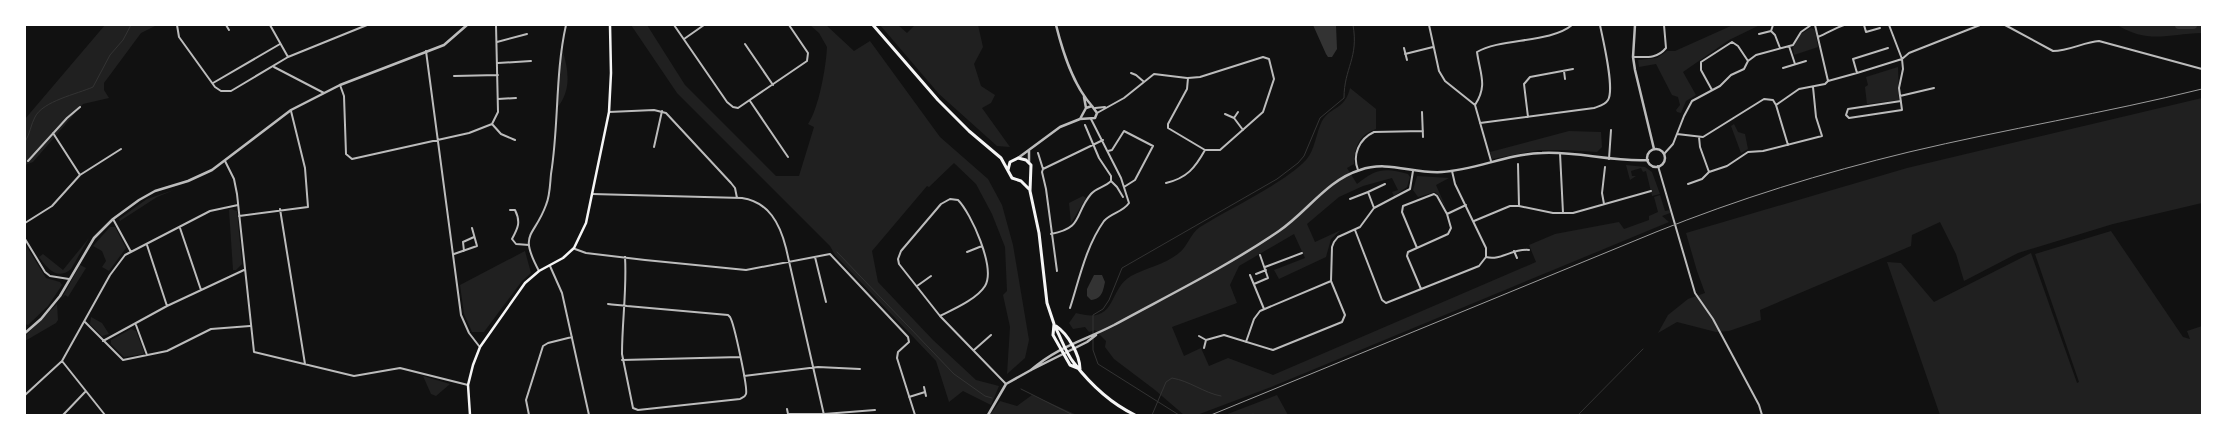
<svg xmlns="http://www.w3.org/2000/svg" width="2227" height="440" viewBox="0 0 2227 440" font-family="Manrope,sans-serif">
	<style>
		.green { fill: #202020 }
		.water { fill: #333 }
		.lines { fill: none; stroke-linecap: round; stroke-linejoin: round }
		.stream { stroke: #333; stroke-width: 1 }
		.river { stroke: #333; stroke-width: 8 }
		.minor { stroke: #bcbcbc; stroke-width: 2 }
		.tertiary { stroke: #bcbcbc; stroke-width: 2.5 }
		.secondary { stroke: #f5f5f5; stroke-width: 2.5 }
		.primary { stroke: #f5f5f5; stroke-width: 3 }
		.rail { stroke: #9a9a9a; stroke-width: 1 }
	</style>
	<rect width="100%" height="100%" fill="#111"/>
	<path class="green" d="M105,25H157L141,33L104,83V90L109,98L83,104L33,162L25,165V119Z
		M631,25H647L685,85L776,176H799L814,127L808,124C819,108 826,67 827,47L819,33L810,25H826L854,51L870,41L940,137L988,179L1002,205L1013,245L1029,340L1025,358L1007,374L1010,327L1003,295L1007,291L1005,247L992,214L976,184L954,163L929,187L927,186L872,251L878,282L933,340L976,380L999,386L991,405L963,391L949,402L936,361L835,255L830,246L677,93Z
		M880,25H898L907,33L915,25H978L983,47L974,64L981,86L995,95L991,103L982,108L1010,147L997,146L939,94Z
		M1733,25H1760L1729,40L1683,72L1696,95L1686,101L1681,113L1677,112L1676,110L1680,105L1678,97L1672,95L1656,64L1639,67L1638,60L1657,58L1667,51H1675Z
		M2117,25H2202V33C2168,34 2148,44 2117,25Z
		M1811,28L1815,30L1818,47L1794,55L1793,47L1801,34Z
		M561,51L563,52C569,72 571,91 557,108Z
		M1898,67L1899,100L1867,104L1865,87L1868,85L1866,77Z
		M1350,88L1376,109V129C1358,135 1355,147 1354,164L1347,168L1357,184C1375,169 1385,167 1408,174L1410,177L1407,187L1394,196L1392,192L1398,190L1392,178L1363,186L1339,197L1307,224L1315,242L1341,230L1331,239L1326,257L1279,279L1274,270L1305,258L1294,234L1239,266L1230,285L1237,303L1172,327L1184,356L1201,348L1209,366L1228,358L1273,375L1536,262L1529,245L1555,234L1619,222L1624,229L1649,220V216L1658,212L1654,197L1660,195L1665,211L1670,210V213L1662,216L1669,222L1271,387L1197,415H1184L1155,390L1114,359L1105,347L1106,341L1095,330L1089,332L1085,327L1073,329L1069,323L1076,313C1118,325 1107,290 1131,276C1146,268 1166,264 1179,253C1188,246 1190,234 1200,227C1230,208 1283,184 1306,160C1315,150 1316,133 1322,121C1331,106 1345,110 1350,88Z
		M2202,98V203L2113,224L2018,253L1964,281L1956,254L1940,222L1912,235L1911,246L1760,310L1761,320L1729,331L1716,332L1677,322L1658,333L1668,315L1688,299L1705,293L1697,271L1686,233L1907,168Z
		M1734,124L1738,132L1745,134L1748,149L1741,153L1731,126Z
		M1569,131L1601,132L1602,147L1597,152L1564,150H1539L1492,159L1490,152Z
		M1626,165L1645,167L1652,172L1660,194L1652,196L1646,171L1643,172L1641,168L1631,171L1632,176H1636L1630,180Z
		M1417,176L1449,178L1436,185L1447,210L1439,196L1435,192L1418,197L1413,190Z
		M174,190L157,197L120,221L119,219L147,199Z
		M1083,196L1086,198L1071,223L1069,203Z
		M231,209L237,211L242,264L236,270H233L229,210Z
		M110,227H115L126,248L109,271L102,267L106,261L102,251L93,246Z
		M2111,231L2183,337L2190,339L2187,331L2202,326V415H1940L1887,262L1901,263L1934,302L2031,253L2077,383L2079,382L2035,254Z
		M89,238L71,269C57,281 47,268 39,257L43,254L63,270Z
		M25,244L46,278L60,282L62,285L48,306L28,325L25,324Z
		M525,251L531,273L522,281L484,332H472L464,314L460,285Z
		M80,265L86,268L68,297L65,295L62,298Z
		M57,304L58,320L56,323L25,341V336Z
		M91,317L102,323L109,334L102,336L90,324Z
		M131,329L136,331L144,352L143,354L124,357L111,344V340Z
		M423,376L450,384L436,396L431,394Z
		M1032,395L1077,415H990L1000,401L1017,406Z
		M1277,395L1288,415H1225Z"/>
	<path class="water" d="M1313,25H1336L1337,49L1332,57H1328L1326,54Z
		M1094,275H1102L1105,282C1103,291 1102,299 1091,300L1087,296V289Z"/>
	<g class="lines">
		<path class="stream" d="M25,142C30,134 31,124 35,117C43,101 77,94 93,87L110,55L123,40L131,25
			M837,252L954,374L985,396L992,398
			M1093,335V315L1103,309L1109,300L1122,268L1277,179L1298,163L1304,156L1320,118L1344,98C1344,68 1359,58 1353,25
			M1093,339V350L1098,364L1179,415
			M1021,389L1073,415
			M1253,414V415
			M1152,415L1166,382L1172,378C1190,381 1204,393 1221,396
			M1578,415L1643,349"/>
		<path class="river" d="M2179,25H2193"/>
		<path class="minor" d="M177,25L179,37L215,87L221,91H231L288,57L367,25
			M226,25L229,30
			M270,25L288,57
			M674,25L727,102L733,107L738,108L807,61L808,53L789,25
			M1429,25L1439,71L1445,81L1475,105L1491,161
			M1815,25L1828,81
			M1864,25L1866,32L1880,28
			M1889,25L1902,59L1903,69L1899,88L1902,110L1849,118L1846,115L1848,109L1901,101
			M2005,25L2053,51C2069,51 2084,42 2099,41L2202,69
			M1771,31L1773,25
			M1759,34L1771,31L1775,35L1780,48
			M1818,37C1828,33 1835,28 1844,25
			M684,39L704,25
			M497,42L527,34
			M745,44L773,85
			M1789,46L1795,64
			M1404,48L1407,60
			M1888,48L1853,59L1857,73L1902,59L1909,53L1980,25
			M426,51L461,315L469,333L479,346
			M1405,54L1433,47
			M1263,57L1269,59L1274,79L1263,112L1220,150H1205L1168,128V124L1187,89L1188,78L1200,77Z
			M1633,57C1646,57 1657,59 1666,48L1664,25
			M498,63L531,61
			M274,67L324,93
			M1783,68L1806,61
			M1564,71L1565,79
			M1131,73L1136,75L1143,81
			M454,76L498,75
			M213,83L280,44
			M340,85L344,96L346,154L352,159L469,133L492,124L498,112L496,25
			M1712,90L1701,70V62L1732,42L1738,46L1748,61
			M1900,96L1934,88
			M498,99L516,98
			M750,101L788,157
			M1475,105C1488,85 1480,74 1477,52C1500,38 1551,43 1572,25
			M1776,105L1788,145
			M1095,108L1105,107
			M609,112L654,110L666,113L731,183L735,188L737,198
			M1422,112L1423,137
			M1097,113L1124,98L1154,74L1187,78
			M1225,114L1234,118L1243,130
			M1528,117L1524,84L1530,77L1573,69
			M1234,118L1238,112
			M1480,123L1594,108C1599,106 1605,105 1608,100C1615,89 1603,40 1600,25
			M492,124L501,134L515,140
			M53,133L80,175
			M1677,134L1703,137L1764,99L1773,100L1776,105L1799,89L1825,84L1828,81L1857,73
			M1699,137L1700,147L1709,172L1727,166L1748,152L1763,151L1822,136L1816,117L1813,87
			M654,147L662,111
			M1108,151L1112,150L1124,131L1153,146L1135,180L1124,187
			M1038,153L1043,169
			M1560,153L1563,213
			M1664,154L1673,144L1684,116L1692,101L1720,86L1731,75L1744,69L1748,61L1756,55L1793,45L1801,32L1811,25
			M1609,159L1611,130
			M28,161L67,118L80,107
			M225,161L234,179L237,194L254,352L354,376L400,368L468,385
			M1518,164L1519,206
			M1658,166L1695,293L1713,319L1759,405L1762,415
			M1358,170C1352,155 1359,139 1374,132L1423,131
			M1111,181L1117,187L1123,197
			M1166,183C1187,178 1195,168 1205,150
			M1688,184L1702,179L1709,172
			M1368,192L1385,184
			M592,194L742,198C769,202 780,224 786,248L824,415
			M1350,199L1368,192L1374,208
			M1604,204L1602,193L1605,167
			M280,209L305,364
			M510,210H515C521,222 518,228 512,239L516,244L529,245
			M239,216L308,207L305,168L291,111
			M113,219L131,252
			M1474,221L1510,206H1519L1553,213H1573L1651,191
			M25,223L52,206L80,175L121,149
			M180,228L201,290
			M1355,230L1382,300L1386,303L1479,266L1486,257V248L1455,184L1452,171
			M1051,234C1084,228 1074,214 1091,194C1096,188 1105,187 1111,181V176L1099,158L1085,125
			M25,239L45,272L50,276L69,279
			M147,245L167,306
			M1417,248L1402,212L1403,206L1434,194L1437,196L1447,214
			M575,249L586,253L645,260L746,270L830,254L908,337L909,342L898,352L897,358L915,415
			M464,251L463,242L474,237
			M1514,251L1517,258
			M967,252L982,246
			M454,254L477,246L472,228
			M815,257L826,302
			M1486,257C1501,261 1513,248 1529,250
			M550,266L562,293L589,415
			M1265,267L1302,253
			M539,271C518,232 534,238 546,205C550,196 550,184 551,174C559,125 555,74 566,25
			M1057,271L1046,189L1042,172L1043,169L1103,140
			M1256,274L1266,270
			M1250,275L1264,309
			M1254,284L1268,278L1260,255
			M917,286L931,276
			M1421,289L1407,256L1408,252L1448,234L1451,228L1447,214L1466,205
			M608,304C614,305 621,305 627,306L728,315L730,317C734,323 748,388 746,394C745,397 743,397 740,399L638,410L633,408L622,354C622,321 627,290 625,257
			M1070,308C1079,280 1086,246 1104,221C1111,213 1123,212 1129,203L1121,178L1091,119
			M940,316C954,309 977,299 985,286C996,268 971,213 958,200L950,199L941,204L901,251L898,259L899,264L940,316L1006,384
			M85,322L123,360L167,351L211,329L250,326
			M136,325L147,355
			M1199,336L1206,340L1204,348
			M1206,340L1224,335L1273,350L1342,322L1345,315L1331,281L1332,247L1334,242L1338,237L1360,227L1374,208L1410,189L1413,171
			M103,341L167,306L244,270
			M1246,342L1254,319L1260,311L1331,281
			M974,350L991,335
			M622,360L740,357
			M62,361L105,415
			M744,376L818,367L860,369
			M924,387L926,396
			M25,395L62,361L110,275L125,255L210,211L238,205
			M909,397L925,392
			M787,409L788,414H824L875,410
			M63,415L85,392
			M529,415L526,400L543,346L548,343L572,337"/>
		<path class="tertiary" d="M1056,25C1063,53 1073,85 1092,106
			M1635,25L1633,57L1635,70L1654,149
			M1084,97L1086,108
			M1080,119L1086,108
			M1647 158a9 9 0 1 1 18 0a9 9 0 1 1-18 0Z
			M1029,151V162
			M1018,158L1060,127L1080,119L1095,118L1097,113L1092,106L1086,108
			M25,333L41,319L60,296L94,238L113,219L139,200L155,191L188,181L212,170L291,110L340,85L444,45L467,25
			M1031,370C1059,346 1083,341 1114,325C1169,295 1228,266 1279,231C1307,212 1327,180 1360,170C1388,160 1413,174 1442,172C1476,170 1507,154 1542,153C1577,151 1612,162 1648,160
			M988,415L1006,384L1031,370L1087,342L1096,335"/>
		<path class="secondary" d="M470,415L468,385L473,365L480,347L525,283L539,271L563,258L574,248L586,223L609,112L611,73L610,25"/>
		<path class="primary" d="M873,25L938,100L969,131L1001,158L1012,178L1021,181L1030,190
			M1008,170L1010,162L1018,158L1026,160L1031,165L1030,191L1039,233L1047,303L1054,324L1053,335L1070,365L1080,369
			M1054,325C1061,337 1065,352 1074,363C1091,385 1110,403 1135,415
			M1056,326C1068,334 1080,355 1080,369"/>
		<path class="rail" d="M1211,415L1656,232C1738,199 1822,173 1909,152C2006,129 2105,113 2202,89"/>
	</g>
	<rect width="2227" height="440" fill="none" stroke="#ffffff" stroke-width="52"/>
</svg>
